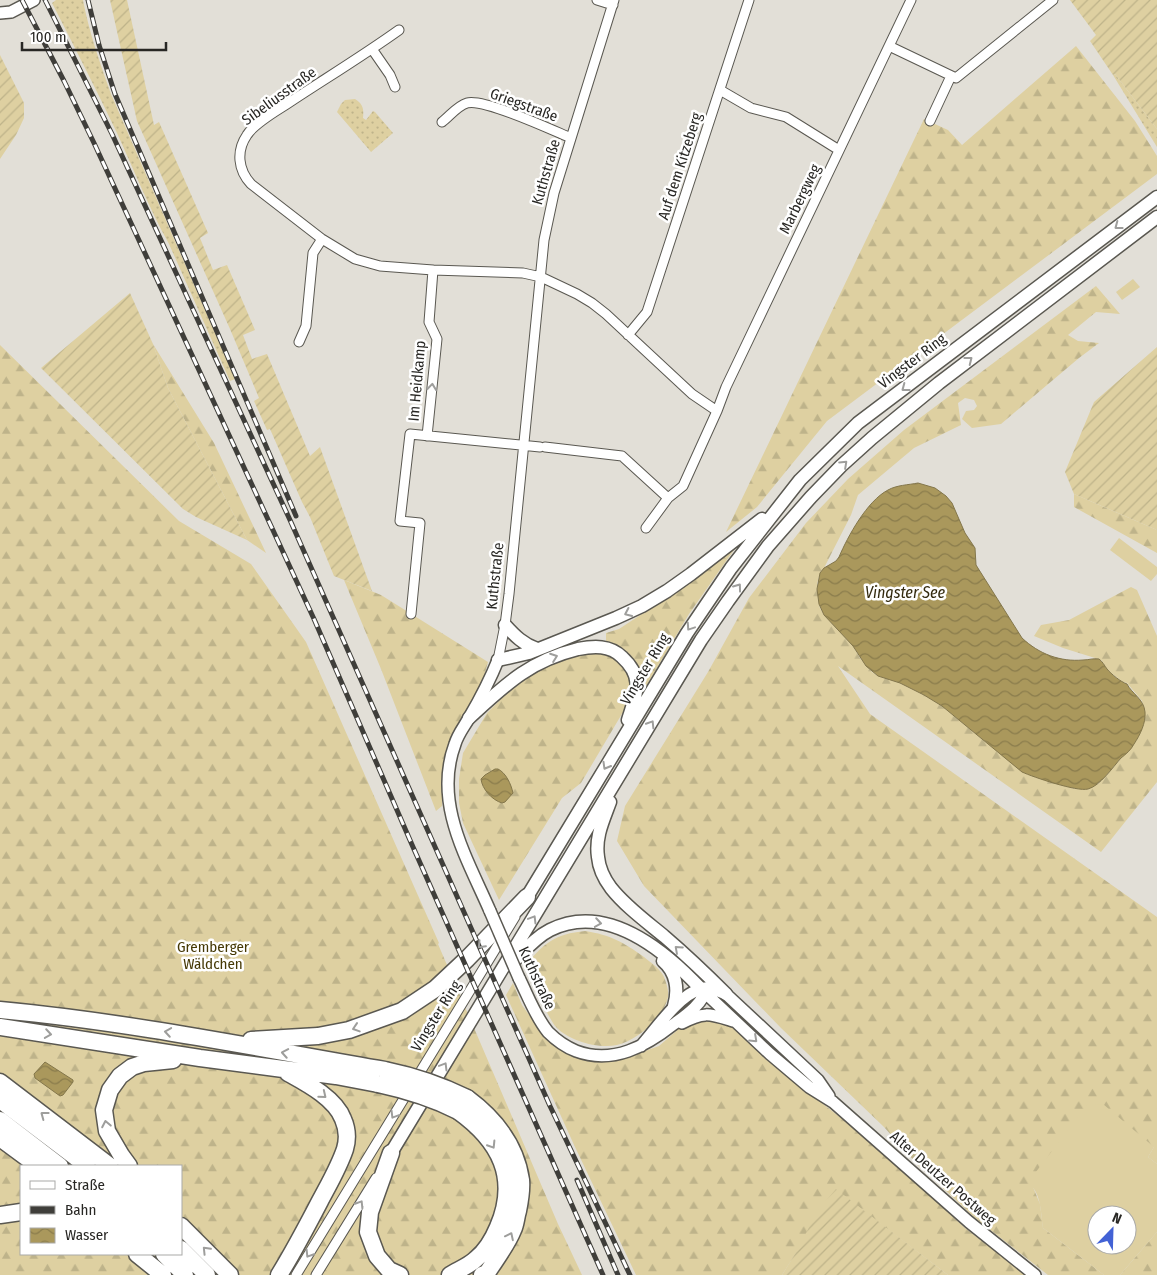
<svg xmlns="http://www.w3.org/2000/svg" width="1157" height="1275" viewBox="0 0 1157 1275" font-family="'Fira Sans Condensed',sans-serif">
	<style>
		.grass { fill: url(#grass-dots) }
		.forest { fill: url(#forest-firs); fill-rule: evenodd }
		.garden { fill: url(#garden-furrows) }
		.pitch { fill: #ded0a1; fill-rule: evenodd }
		.water { fill: url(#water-waves); stroke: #83764b }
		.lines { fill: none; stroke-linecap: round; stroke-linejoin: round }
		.minor-casing { stroke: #5a5851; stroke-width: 11 }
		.tertiary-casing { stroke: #5a5851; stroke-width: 14 }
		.secondary-casing { stroke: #5a5851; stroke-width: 15 }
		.motorway-casing { stroke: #5a5851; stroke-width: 19 }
		.minor { stroke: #fff; stroke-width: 9 }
		.tertiary { stroke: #fff; stroke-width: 11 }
		.secondary { stroke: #fff; stroke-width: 12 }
		.motorway { stroke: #fff; stroke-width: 16 }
		.rail-casing { stroke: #3f3e3a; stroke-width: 5 }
		.rail { stroke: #fff; stroke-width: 3; stroke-dasharray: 9; stroke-linecap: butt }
		.tertiary-bridge-casing { stroke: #5a5851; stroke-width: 14; stroke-linecap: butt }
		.motorway-bridge-casing { stroke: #5a5851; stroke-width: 19; stroke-linecap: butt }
		.tertiary-bridge { stroke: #fff; stroke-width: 11 }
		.motorway-bridge { stroke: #fff; stroke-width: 16 }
		.oneway { stroke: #9e9e9c }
		.labels { text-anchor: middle; stroke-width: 5; stroke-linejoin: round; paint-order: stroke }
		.street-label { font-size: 15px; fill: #282724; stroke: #fff }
		.park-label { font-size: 15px; fill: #453805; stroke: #fff }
		.water-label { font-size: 16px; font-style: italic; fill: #332a0e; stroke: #fff }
	</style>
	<defs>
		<pattern id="grass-dots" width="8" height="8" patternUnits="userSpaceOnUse" patternTransform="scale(1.25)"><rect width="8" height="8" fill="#ded0a1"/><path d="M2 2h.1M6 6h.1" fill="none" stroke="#beb38a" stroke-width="1.8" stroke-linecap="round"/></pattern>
		<pattern id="forest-firs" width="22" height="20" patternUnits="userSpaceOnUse" patternTransform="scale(1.25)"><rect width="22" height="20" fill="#ded0a1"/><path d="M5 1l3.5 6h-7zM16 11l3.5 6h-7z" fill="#beb38a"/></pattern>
		<pattern id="garden-furrows" width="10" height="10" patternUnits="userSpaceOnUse" patternTransform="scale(1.25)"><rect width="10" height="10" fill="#ded0a1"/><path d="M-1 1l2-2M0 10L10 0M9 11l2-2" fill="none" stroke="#beb38a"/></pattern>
		<pattern id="water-waves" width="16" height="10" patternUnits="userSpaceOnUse" patternTransform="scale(1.25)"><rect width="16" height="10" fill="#aa985c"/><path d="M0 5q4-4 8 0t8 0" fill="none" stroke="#8a7c4c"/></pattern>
	</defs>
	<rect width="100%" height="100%" fill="#e2dfd7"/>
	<path class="grass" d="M56,0H83C89,32 100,63 111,94L235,379L230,381L169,244C149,208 134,170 117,133C96,89 74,46 52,3Z
		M1115,74L1157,129V147L1113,75Z
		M355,99C363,104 364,109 363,118L366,120L373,111L375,112L393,133L371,152L337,112L341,104L345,100Z"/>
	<path class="forest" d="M1076,46L1135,121L1157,156V174L827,421L757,507L726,532L924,119L948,130L962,145Z
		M1096,286L1120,314L1096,312L1068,335L1078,341L1099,343L1079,358L1001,424L972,428L962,419L966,411L974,410L977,406L974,400L965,398L958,403L961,425L914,448L858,495L851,515L824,568L820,573L817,584L819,604L820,608L824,615L853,646L860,658L872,672L878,676L900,683L924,695L942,706L989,745L1028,774L1075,789L1098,784L1107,775L1123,756L1142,727L1144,719L1145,713L1142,701L1127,683L1123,682L1107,670L1102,661L1099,659L1095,658L1063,648L1034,636L1041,625L1069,620L1131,587L1137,590L1157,636V782L1101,852L838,666L870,714L1157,917V1164L1148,1157L1154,1147L1033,1187L1040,1204L1043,1228L1104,1275H1048L975,1218L917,1164L884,1127L781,1028L644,886L617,841L625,806L708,672L749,598L806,523L848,479L904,430Z
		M153,344L214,443L266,553L247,540L168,388Z
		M0,345L179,521L251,564L306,642L439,943L438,944L558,1224L582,1275H0ZM21,1166H181V1254H21Z
		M1074,494L1157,530V553L1074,507Z
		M736,547L689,614L645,688L641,686L640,673L633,659L621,648L606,642V633L619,629L695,579Z
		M344,580L381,595L488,662L482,684L450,740L442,772V806L436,811L381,669Z
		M592,651L606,653L626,667L630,678L631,690L626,707L581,783L562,798L499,900L463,823L459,803V779L463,753L487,713L503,697L536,671L572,656Z
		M585,931C611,935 623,942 644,957C650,962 659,968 663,975C666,981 669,991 668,997C664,1018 636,1041 617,1045C598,1049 569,1041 556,1027C554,1025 552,1021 550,1018C540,1001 533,984 525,966C544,943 555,934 585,931Z
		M513,983L522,1005L545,1037L560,1049L575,1057L593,1062L608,1061L628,1057L659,1046L682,1026L696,1018H717L735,1027L775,1066L841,1118L901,1169L965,1228L1026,1275H948L836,1190L782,1275H636L575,1147L506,995Z
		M1157,1232V1275H1120Z"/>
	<path class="garden" d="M110,0H127L154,125L159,122L208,233L200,238L213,270L227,265L255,330L243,335L252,359L267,354L310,456L320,447L372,591L334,576L310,517L302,502L270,429L267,430L254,401L259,398L230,329L137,121Z
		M1070,0H1157V129L1115,74L1113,75L1090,41L1096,35Z
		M0,55L24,103V118L16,135L0,159Z
		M130,293L153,344L168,388L247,540L196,517L183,509L41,368Z
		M1157,347V530L1074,494L1065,472L1094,402Z
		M836,1189L948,1275H782L795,1254L818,1210Z"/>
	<path class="pitch" d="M1133,279L1140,287L1122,300L1116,292Z
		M1119,538L1157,567V574L1151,581L1110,550Z
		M1103,1104L1154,1147L1148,1157L1157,1164V1232L1120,1275H1104L1043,1228C1041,1214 1041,1193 1030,1185L1029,1181L1087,1105ZM1097,1215H1127V1245H1097Z"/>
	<path class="water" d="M918,483L935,488L946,496L952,503L965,533L975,548L976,565L1022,638C1039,654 1060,662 1083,660C1089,660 1093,658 1099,659C1103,662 1104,665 1107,669C1111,674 1121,682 1127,684C1132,694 1144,699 1145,712C1146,723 1140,735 1134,744C1131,750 1126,754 1121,758C1113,767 1100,786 1088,789C1077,792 1033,777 1022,772L942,706L924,695L900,683L878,676L866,666L853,646L824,615L819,604L817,589L820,573L824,568L836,561L839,557C848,536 867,501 888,490C897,485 908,485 918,483Z
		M495,769H498C506,773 511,784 513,793L505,802L502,803C492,800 482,789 481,779L485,775Z
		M45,1062L73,1080V1082L63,1095L60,1096L35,1078L34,1074Z"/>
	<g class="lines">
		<defs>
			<path id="minor" d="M597,0L613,5
				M399,30C364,55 328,77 293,100C280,109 255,122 247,135C236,151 238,170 251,184L322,239L355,259L380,266L433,270L523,273L541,277L577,294L592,303L606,314L692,394L717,411L726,387L911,0
				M889,46L956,78L1053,0
				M372,49L390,75L395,87
				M720,90L751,108L786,117L839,150
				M930,121L951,76
				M442,122C450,116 457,106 467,103C484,98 552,130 571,138
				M628,335L647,312L749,0
				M299,342L306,326L313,253L322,239
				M427,436L437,339L429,322L433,270
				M545,447L622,456L668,498
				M646,528L668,498L683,486L717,411
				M411,614L420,523L400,521L410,434L540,447
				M498,660L505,625L509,594L544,240L554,193L614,0
				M296,1275L515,917
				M316,1275L376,1178"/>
			<path id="tertiary" d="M0,13L11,12L34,0
				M490,911C467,858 433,803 455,744C458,734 464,727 469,718C480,699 490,680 498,660
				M519,978C528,996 535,1016 548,1032C556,1040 566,1047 576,1051C613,1065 646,1046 674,1024C685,1016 705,1002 706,988
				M700,988L770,1054L809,1087L833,1102L969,1222L1035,1275
				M682,1023C704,1011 710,1014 733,1021
				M641,1046C656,1029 678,996 700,989C709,986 718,991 726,994L818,1080L829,1096"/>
			<path id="secondary" d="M505,625C515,636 523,644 537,649
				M498,660L529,653L616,618L642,606L667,591L691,574L762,519
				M469,718C505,685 529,661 578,649C594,646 610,645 622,657C645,678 636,694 628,720
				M610,802C603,821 595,837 598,857C599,868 605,880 611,888C626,907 647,922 665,937C686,955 706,974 726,994
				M527,897L687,633L731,568L800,480L858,423L1157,197
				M663,961C676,972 679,989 674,1006
				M510,965C523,953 534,938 550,930C606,902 664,950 700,988
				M391,1153L701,640L728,601L768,546L811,497L841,466L872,438L939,383L1157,217"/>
			<path id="motorway" d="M0,1010C129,1022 257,1048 385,1070
				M0,1027L200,1058L336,1076L378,1084
				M251,1040L318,1036L349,1030L402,1011L435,989L467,959L527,897
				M0,1082L110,1166
				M467,1098C494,1118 516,1145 521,1180C522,1190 520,1201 518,1211C516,1217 516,1224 513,1230C507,1245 496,1259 487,1273L482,1275
				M0,1100L87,1166
				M0,1120L60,1166
				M0,1138L38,1166
				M391,1153L370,1212L368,1232L377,1256L389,1270L400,1275
				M129,1166L121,1155L107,1131L104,1110L110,1090L120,1076L132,1067L144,1063L173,1060
				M0,1215L21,1212
				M181,1226L230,1275
				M181,1249L207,1275
				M137,1254L163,1275
				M164,1254L185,1275
				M279,1275C294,1251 307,1226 320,1201C329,1184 339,1167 345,1149C348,1139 347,1128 343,1119C335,1098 306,1083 288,1073
				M450,1275C458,1270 469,1266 476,1259C486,1251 493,1239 498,1227C519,1178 500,1141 458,1111"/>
		</defs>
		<use href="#minor" class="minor-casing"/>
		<use href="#tertiary" class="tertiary-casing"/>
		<use href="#secondary" class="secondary-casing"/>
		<use href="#motorway" class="motorway-casing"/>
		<use href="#minor" class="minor"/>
		<use href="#tertiary" class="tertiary"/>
		<use href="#secondary" class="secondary"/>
		<use href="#motorway" class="motorway"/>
		<defs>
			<path id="rail" d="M22,0L64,81L94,143L314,619L413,847L603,1275
				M45,0L112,134L290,520L550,1106L630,1275
				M88,0L99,45L115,94L296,516
				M577,1180L618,1275"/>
		</defs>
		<use href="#rail" class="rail-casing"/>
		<use href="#rail" class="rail"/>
		<defs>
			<path id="tertiary-bridge" d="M490,911L519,978"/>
			<path id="motorway-bridge" d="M385,1070C414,1076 441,1085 467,1098
				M378,1084C406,1090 432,1098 458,1111"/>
		</defs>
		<use href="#tertiary-bridge" class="tertiary-bridge-casing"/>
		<use href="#motorway-bridge" class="motorway-bridge-casing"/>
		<use href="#tertiary-bridge" class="tertiary-bridge"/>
		<use href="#motorway-bridge" class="motorway-bridge"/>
	</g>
	<defs><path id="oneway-chevron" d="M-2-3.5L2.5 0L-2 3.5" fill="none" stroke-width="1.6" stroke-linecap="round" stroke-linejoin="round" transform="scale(1.25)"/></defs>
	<g class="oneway">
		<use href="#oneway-chevron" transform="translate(1118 226) rotate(143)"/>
		<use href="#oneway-chevron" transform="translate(969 360) rotate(-38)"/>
		<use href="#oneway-chevron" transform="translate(432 387) rotate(-84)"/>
		<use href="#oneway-chevron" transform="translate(905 388) rotate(143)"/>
		<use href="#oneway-chevron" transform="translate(844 464) rotate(-43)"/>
		<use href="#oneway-chevron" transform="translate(738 587) rotate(-54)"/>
		<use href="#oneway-chevron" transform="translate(628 613) rotate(155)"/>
		<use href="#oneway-chevron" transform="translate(690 627) rotate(124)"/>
		<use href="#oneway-chevron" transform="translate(554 657) rotate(-20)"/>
		<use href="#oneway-chevron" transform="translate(651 724) rotate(-58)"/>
		<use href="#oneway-chevron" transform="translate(606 766) rotate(120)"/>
		<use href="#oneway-chevron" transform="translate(533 919) rotate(-59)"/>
		<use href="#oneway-chevron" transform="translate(598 923) rotate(9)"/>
		<use href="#oneway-chevron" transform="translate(481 945) rotate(133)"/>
		<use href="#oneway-chevron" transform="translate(678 949) rotate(-138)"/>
		<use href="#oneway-chevron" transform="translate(356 1028) rotate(162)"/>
		<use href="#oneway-chevron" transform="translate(168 1032) rotate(-171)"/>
		<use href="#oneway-chevron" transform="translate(48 1034) rotate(9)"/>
		<use href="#oneway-chevron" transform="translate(754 1039) rotate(43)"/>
		<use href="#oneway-chevron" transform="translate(285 1053) rotate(-170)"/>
		<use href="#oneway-chevron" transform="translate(444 1066) rotate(-59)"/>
		<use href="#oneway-chevron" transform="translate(323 1095) rotate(39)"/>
		<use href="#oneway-chevron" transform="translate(44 1115) rotate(-143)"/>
		<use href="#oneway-chevron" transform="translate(394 1115) rotate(121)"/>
		<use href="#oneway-chevron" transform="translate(106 1124) rotate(-101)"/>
		<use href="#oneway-chevron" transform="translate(492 1145) rotate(58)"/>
		<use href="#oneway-chevron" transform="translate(360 1204) rotate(-58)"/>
		<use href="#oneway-chevron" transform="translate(510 1236) rotate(-64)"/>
		<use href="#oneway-chevron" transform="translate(206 1250) rotate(-134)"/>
		<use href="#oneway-chevron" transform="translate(309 1254) rotate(122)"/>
	</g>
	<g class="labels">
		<g class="street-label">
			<text transform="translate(279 96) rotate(-36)" y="5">Sibeliusstraße</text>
			<text transform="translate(524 105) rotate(20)" y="5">Griegstraße</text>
			<text transform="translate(680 166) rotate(-72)" y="5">Auf dem Kitzeberg</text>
			<text transform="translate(546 172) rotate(-74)" y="5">Kuthstraße</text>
			<text transform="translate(800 199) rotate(-64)" y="5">Marbergweg</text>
			<text transform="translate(912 361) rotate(-37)" y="5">Vingster Ring</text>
			<text transform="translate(417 381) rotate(-85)" y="5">Im Heidkamp</text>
			<text transform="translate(495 576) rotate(-84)" y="5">Kuthstraße</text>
			<text transform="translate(645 669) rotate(-59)" y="5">Vingster Ring</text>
			<text transform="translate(537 978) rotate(65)" y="5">Kuthstraße</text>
			<text transform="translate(436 1016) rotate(-58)" y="5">Vingster Ring</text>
			<text transform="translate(943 1178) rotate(41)" y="5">Alter Deutzer Postweg</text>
		</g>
		<g class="park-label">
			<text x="213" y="952">Gremberger<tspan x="213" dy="17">Wäldchen</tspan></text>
		</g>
		<g class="water-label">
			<text x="905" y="598">Vingster See</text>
		</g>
	</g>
	<rect x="20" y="1165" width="162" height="90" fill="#ffffff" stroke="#a9a9a7"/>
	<rect x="30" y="1181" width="25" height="8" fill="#ffffff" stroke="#a9a9a7"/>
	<text x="65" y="1190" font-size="15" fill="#282724">Straße</text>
	<rect x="30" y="1206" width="25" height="8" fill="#3f3e3a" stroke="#a9a9a7"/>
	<text x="65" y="1215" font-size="15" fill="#282724">Bahn</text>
	<rect x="30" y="1228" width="25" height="15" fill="url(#water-waves)" stroke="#a9a9a7"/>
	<text x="65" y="1240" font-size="15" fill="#282724">Wasser</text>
	<g transform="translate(1112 1230) rotate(23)"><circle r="24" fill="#ffffff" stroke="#a9a9a7"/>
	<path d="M0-4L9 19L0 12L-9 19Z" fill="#4362d5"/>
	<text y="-8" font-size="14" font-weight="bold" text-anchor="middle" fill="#282724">N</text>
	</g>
	<path d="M22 42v8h144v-8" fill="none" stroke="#282724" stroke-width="2.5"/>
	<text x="30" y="42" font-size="15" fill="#282724" stroke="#ffffff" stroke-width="4" paint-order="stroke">100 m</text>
</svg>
